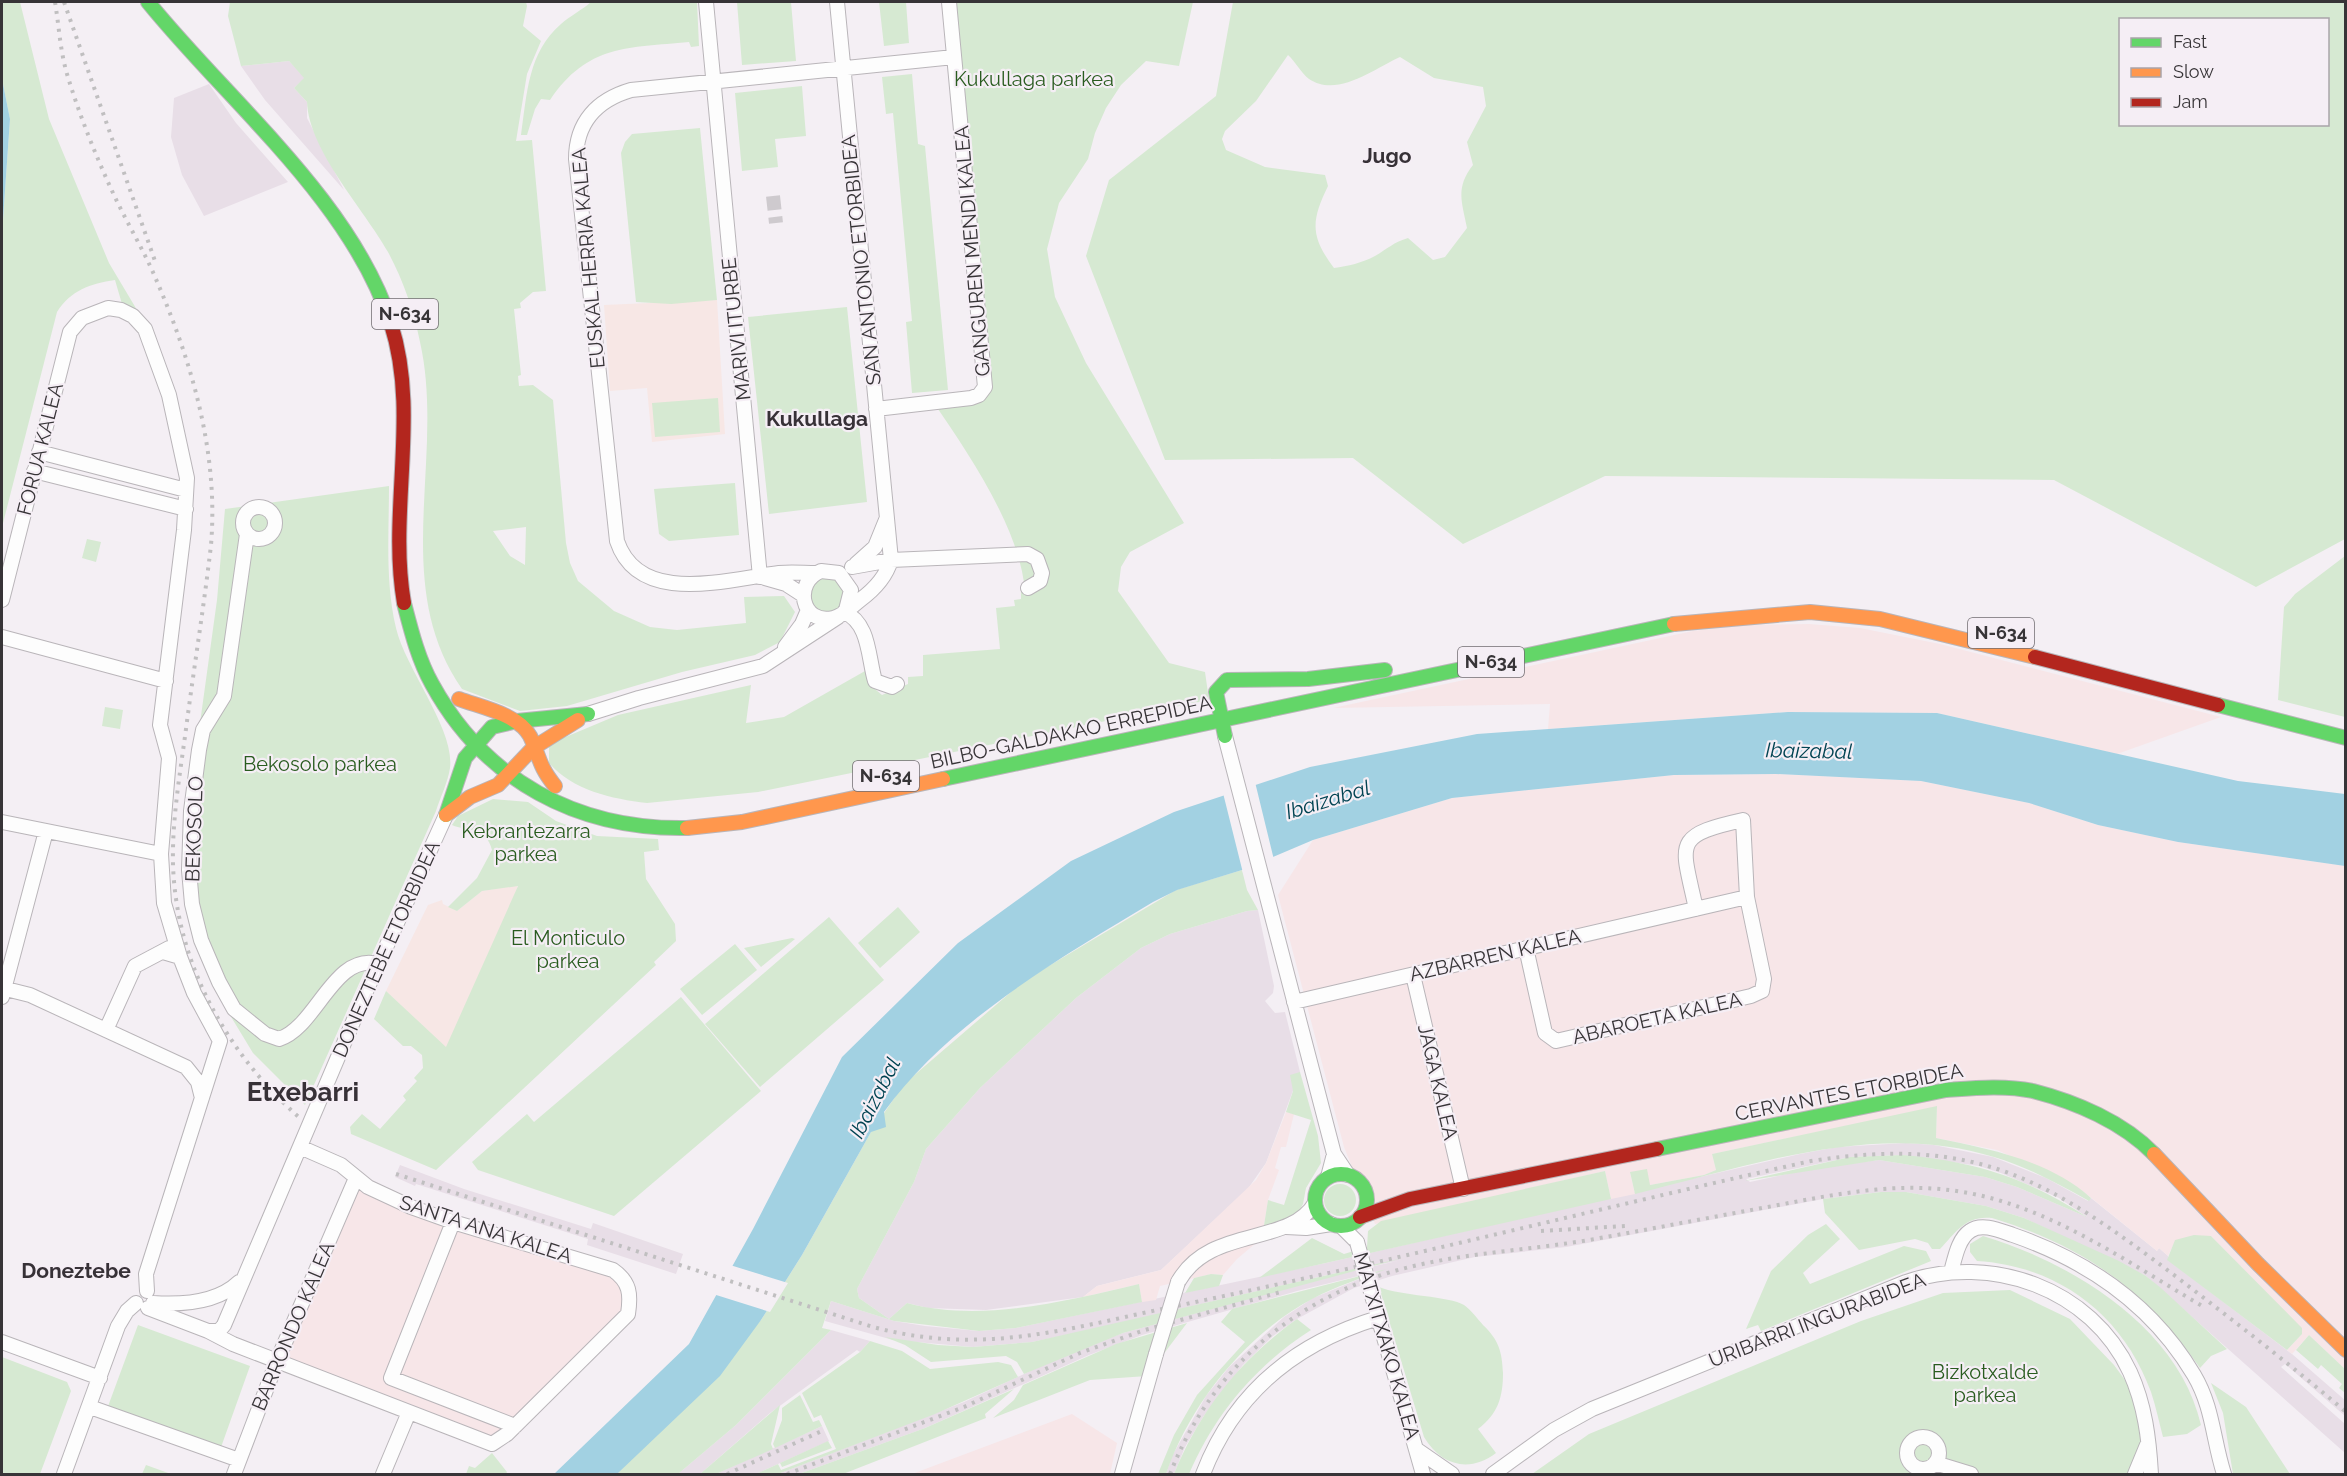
<svg xmlns="http://www.w3.org/2000/svg" width="2347" height="1476" viewBox="0 0 2347 1476" font-family="Raleway,sans-serif">
	<style>
		.built { fill: #e8dee7; fill-rule: evenodd }
		.industrial { fill: #f7e6e8 }
		.education { fill: #f7e7e5 }
		.green { fill: #d6e9d2; fill-rule: evenodd }
		.water { fill: #a2d1e2 }
		.pier { fill: #f4eff4 }
		.lines { fill: none; stroke-linecap: round; stroke-linejoin: round }
		.street-tunnel { stroke: #cecace; stroke-width: 14; stroke-dasharray: 14 7; stroke-linecap: butt }
		.street-casing { stroke: #b9b5b9; stroke-width: 16 }
		.fast-casing { stroke: #b9b5b9; stroke-width: 16 }
		.slow-casing { stroke: #b9b5b9; stroke-width: 16 }
		.jam-casing { stroke: #b9b5b9; stroke-width: 16 }
		.street { stroke: #fdfdfd; stroke-width: 14 }
		.fast { stroke: #63d668; stroke-width: 14 }
		.slow { stroke: #ff974d; stroke-width: 14 }
		.jam { stroke: #b3261e; stroke-width: 14 }
		.rail { stroke: #c0bfc0; stroke-width: 4; stroke-dasharray: 3 6; stroke-linecap: butt }
		.street-bridge-casing { stroke: #b9b5b9; stroke-width: 16; stroke-linecap: butt }
		.street-bridge { stroke: #fdfdfd; stroke-width: 14 }
		.labels { text-anchor: middle; stroke-width: 4.5; stroke-linejoin: round; paint-order: stroke }
		.shield { fill: #f5eef5; stroke: #706c70; stroke-width: 1.5 }
		.shield-label { font-size: 18px; font-weight: bold; fill: #373437 }
		.park-label { font-size: 20px; fill: #295c1f; stroke: #f5eef5 }
		.street-label { font-size: 20px; fill: #373437; stroke: #f5eef5 }
		.neighbourhood-label { font-size: 21px; font-weight: bold; fill: #373137; stroke: #f5eef5 }
		.water-label { font-size: 21px; font-style: italic; fill: #014352; stroke: #f5eef5 }
		.district-label { font-size: 26px; font-weight: bold; fill: #373137; stroke: #f5eef5 }
	</style>
	<rect width="100%" height="100%" fill="#f4eff4"/>
	<path class="built" d="M289,61L305,78L294,88L307,102V118L344,190L265,100L241,66Z
		M209,84L236,123L288,182L204,216L182,175L171,137L174,98Z
		M1258,910L1274,986L1273,993L1265,1001L1275,1013L1285,1012L1300,1072L1266,1163L1247,1190L1161,1270L1097,1286L1083,1297L986,1310L928,1308L907,1303L889,1319L859,1298L857,1289L914,1182L926,1149L980,1088L1076,998L1141,948L1170,934L1247,911Z
		M1906,1143L1934,1145L1993,1157L2046,1178L2088,1201L2091,1198L2157,1251L2159,1248L2168,1256V1260L2292,1354L2346,1401L2345,1416L2285,1364L2281,1367L2345,1424V1453L2146,1276L2024,1218L1986,1206L1906,1192H1881L1823,1199L1566,1247L1475,1257L1392,1276L1354,1288L1297,1319L1273,1336L1243,1365L1203,1417L1185,1447L1174,1474H1166L1172,1456L1206,1396L1229,1367L1284,1317L1313,1298L1379,1271L1297,1291L1142,1335L1089,1355L925,1428L799,1474H778L964,1402L1080,1348L1123,1333L1342,1273L1402,1260L1327,1275L1076,1333L1032,1342L973,1347L893,1340L825,1321L831,1301L894,1321L925,1326L979,1331L1016,1328L1326,1263L1800,1154L1837,1147ZM1902,1155L1979,1166L2001,1173L2059,1198L2087,1217L2017,1187L1985,1177L1879,1160L1819,1167L1750,1182L1746,1179L1850,1157Z
		M400,1165L464,1189L591,1229L593,1223L683,1254L676,1274L587,1245L588,1239L416,1184L415,1186L395,1177Z
		M831,1330L870,1341L860,1352L857,1350L770,1413L700,1474H678L736,1425Z
		M822,1426L829,1441L756,1474H716Z"/>
	<path class="industrial" d="M1809,624L1860,628L1940,644L2221,717L2117,754L1937,713L1788,712L1548,729L1550,704L1333,708L1693,631L1746,625Z
		M1776,774L1921,781L2029,803L2098,825L2178,842L2345,866V1369L2309,1335L2292,1354L2287,1350L2302,1334V1329L2211,1236L2175,1241L2168,1256L2159,1248L2157,1251L2084,1192L2058,1177L1997,1150L1936,1138L1937,1107L1712,1154L1716,1170L1704,1175L1650,1185L1630,1173L1635,1194L1611,1199L1605,1171L1375,1224L1344,1147L1278,895L1313,840L1452,798L1674,775Z
		M1286,1112L1294,1114L1286,1147H1281L1275,1168L1279,1170L1268,1200L1262,1238L1237,1259L1223,1275L1211,1274L1160,1286L1156,1300L1142,1302L1139,1284L1083,1297L1097,1286L1161,1270L1256,1180L1266,1163Z
		M356,1178L368,1187L619,1274L628,1314L496,1444L277,1361Z
		M1072,1414L1117,1443L1110,1474H912Z"/>
	<path class="education" d="M717,300L725,434L652,442L647,388L610,391L604,305Z
		M518,885L510,910L446,1048L386,991L428,905L442,900L443,904L457,911L482,891Z"/>
	<path class="green" d="M2,2H20L49,119L109,263L137,310L122,304L115,280C90,284 71,290 57,312L2,527V234L10,119L2,79Z
		M230,2H526L527,6L523,26L541,41L527,74L516,141L532,140L546,291L533,292L520,303L521,308L514,309L521,375L518,376L519,386L533,385L553,400L566,543L570,563L578,581L614,611L650,627L677,630L746,623L744,597L784,596L795,612L780,642L755,655L682,672L567,706L520,711L462,689C389,584 446,457 420,342C414,311 403,280 388,252C364,209 309,151 307,102L294,88L304,78L289,61L241,66L228,16ZM526,527L525,565L510,556L493,531Z
		M591,2H697L699,46L691,47L689,42C628,48 588,44 550,100L541,99L535,109L527,135H521C527,94 528,52 561,24C570,16 582,10 591,2Z
		M737,2H791L796,61L742,65Z
		M879,2H906L909,43L884,46Z
		M949,2H1193L1179,66L1146,61L1121,85L1106,108L1095,133L1088,159L1059,203L1047,249L1055,297L1086,363L1184,523L1130,552L1121,567L1118,591L1169,663L1205,672L1209,700L758,792L647,803C612,799 572,790 549,763V744L618,715L751,685L746,723L784,717L865,671L869,684L882,695L908,684V677L923,676V655L1000,649L996,608L1015,606L1014,600L1021,599V592H1025C1021,530 968,453 934,403L979,395Z
		M1233,2H2345V539L2256,587L2054,480L1605,476L1463,544L1353,458L1165,460L1086,256L1109,180L1216,96ZM2120,20H2328V124H2120ZM1288,55C1295,61 1301,73 1309,79C1337,98 1374,69 1400,57L1434,78L1483,87L1486,106L1467,142L1473,165C1455,188 1462,202 1467,228L1445,257L1433,260L1408,238C1394,242 1387,249 1375,256C1362,263 1348,266 1334,268C1310,236 1311,221 1328,186L1325,175L1265,167L1226,150L1222,139L1225,131L1256,101Z
		M912,74L918,144L925,146L948,390L912,393L906,322L912,321L893,113L886,114L882,77Z
		M802,86L806,136L775,139L778,167L742,171L735,93Z
		M700,128L717,300L671,304L636,302L621,153L625,142L632,134Z
		M847,307L867,502L769,514L748,317Z
		M718,398L720,432L655,437L652,403Z
		M735,483L739,535L669,541L659,534L654,489Z
		M389,486C389,533 385,582 396,628C406,670 455,729 450,768C448,782 440,798 436,811L305,1105L253,1053L219,997L190,917L188,810L217,600L225,509Z
		M87,539L101,542L96,562L82,558Z
		M2345,556V717L2278,700L2284,607L2295,594Z
		M808 594a19 19 0 1 1 38 0a19 19 0 1 1-38 0Z
		M105,707L123,710L120,729L102,726Z
		M493,799L528,802L556,821L597,836L658,839L659,850L644,852L646,879L675,924L676,941L654,962L656,965L436,1170L351,1134L350,1127L362,1114L380,1129L406,1100L403,1096L417,1081L414,1078L423,1068L422,1055L411,1046H403L374,1019L386,991L446,1047L518,886L482,891L457,911L448,907L477,878L492,850C486,826 467,832 452,825L458,816Z
		M1242,870L1247,890L1258,910L1247,911L1170,934L1141,948L1076,998L980,1088L926,1149L914,1182L857,1289L859,1298L889,1319L907,1303C981,1323 1066,1301 1139,1284L1142,1302L1016,1328L979,1331L894,1321L831,1301L822,1328L831,1330L736,1425L678,1474H617L761,1320L802,1255L871,1132L904,1084L1018,986L1047,967L1176,890Z
		M898,907L920,932L880,968L858,943Z
		M829,917L884,980L760,1087L705,1024Z
		M792,938L795,939L761,967L744,948Z
		M735,944L757,970L702,1015L680,989Z
		M681,997L761,1091L614,1216L478,1170L472,1162L527,1114L534,1122Z
		M1300,1072L1318,1136L1321,1163L1306,1188L1303,1204L1298,1213L1262,1238L1268,1200L1284,1205L1311,1120L1286,1112L1293,1091L1290,1075Z
		M1937,1106L1936,1138C1989,1149 2049,1160 2091,1198L2089,1201C2058,1184 2028,1167 1994,1157C1875,1120 1751,1166 1635,1194L1630,1172L1647,1169L1650,1185L1704,1175L1716,1170L1712,1154Z
		M1902,1155C1974,1161 2027,1178 2087,1217L2017,1187L1985,1177L1879,1160L1744,1181L1850,1157Z
		M1605,1171L1611,1199L1259,1278L1312,1238L1344,1254L1367,1247L1368,1231L1381,1221Z
		M1324 1200a16 16 0 1 1 32 0a16 16 0 1 1-32 0Z
		M1881,1192H1906L1986,1206L2024,1218L2119,1261L2146,1276L2161,1288L2227,1349L2211,1356L2200,1368C2145,1289 2083,1246 1992,1218C1966,1215 1956,1232 1940,1249H1932L1928,1243L1915,1239L1859,1250L1825,1213L1823,1199Z
		M1826,1224L1840,1239L1803,1273L1810,1284L1904,1246L1926,1251L1931,1261L1761,1331L1758,1325L1746,1329L1771,1271L1808,1235Z
		M2194,1235L2211,1236L2302,1328V1334L2287,1350L2167,1260L2175,1240Z
		M1983,1236C2073,1263 2179,1328 2201,1425L2187,1434L2163,1437C2159,1422 2156,1407 2151,1392C2123,1315 2059,1266 1977,1261L1970,1252V1244Z
		M1403,1258L1123,1333L1024,1374L1017,1362L1006,1356L931,1362L905,1345L885,1337L938,1345L973,1347L1032,1342Z
		M1387,1269C1362,1278 1337,1286 1314,1298C1247,1333 1190,1403 1166,1474H1158L1174,1435L1197,1395L1245,1342L1221,1322L1232,1309Z
		M1211,1274L1223,1275L1219,1286L1185,1293L1194,1278Z
		M1379,1287C1400,1296 1450,1296 1464,1305C1471,1310 1477,1318 1483,1325C1499,1340 1502,1352 1503,1373C1503,1397 1498,1414 1478,1429L1496,1453C1470,1473 1441,1466 1424,1437Z
		M2010,1290L2070,1319L2114,1365L2133,1391L2144,1434L2130,1474H1532L1589,1434L1861,1321L1943,1293Z
		M1297,1319L1311,1330C1255,1366 1215,1414 1189,1474H1174C1200,1410 1241,1359 1297,1319Z
		M1187,1323L1147,1376L1090,1380L993,1418L1014,1400L1023,1385L1116,1344Z
		M138,1325L250,1366L220,1450L107,1409Z
		M2309,1335L2345,1369V1393L2339,1388L2342,1384L2321,1365L2318,1369L2296,1350Z
		M870,1341L902,1351L930,1369L998,1362L1011,1365L1018,1377L935,1414L778,1474H756L778,1464L781,1470L836,1449L821,1415L814,1418L802,1393L860,1352Z
		M2,1357L67,1382L71,1391L40,1474H2Z
		M2211,1383L2246,1407L2290,1474H2233L2223,1413Z
		M1014,1389L985,1414L986,1418L843,1474H799L925,1428Z
		M800,1395L813,1422L819,1420L822,1426L775,1448L773,1444L782,1420V1408Z
		M780,1405L771,1444L773,1449L716,1474H700Z
		M828,1441L832,1448L782,1467L780,1463Z
		M492,1453L507,1472L506,1474H466L469,1466L475,1468Z
		M146,1465L171,1474H142Z"/>
	<path class="water" d="M2,79L10,119L2,234Z
		M1788,712L1937,713L2238,781L2345,794V866L2178,842L2098,825L2029,803L1921,781L1776,774L1674,775L1452,798L1313,840L1242,870L1177,890L1153,902C1060,958 949,1022 884,1112L886,1127L871,1132L802,1255L761,1320L720,1376L617,1474H554L689,1344L753,1229L842,1057L958,943L1071,861L1174,812L1310,767L1477,734Z"/>
	<path class="pier" d="M1255,782L1274,860L1243,873L1223,793Z
		M730,1265L788,1283L770,1312L713,1294Z"/>
	<g class="lines">
		<path class="street-tunnel" d="M773,196L776,223"/>
		<defs>
			<path id="street" d="M706,2L760,577
				M837,2L891,560C886,577 875,589 860,600C852,606 843,616 833,618C801,625 793,582 821,571L839,573L851,590L846,610
				M876,409L971,398L979,395L985,387L949,2
				M39,452L186,490
				M34,471L186,509
				M243 523a16 16 0 1 1 32 0a16 16 0 1 1-32 0Z
				M247,534L224,696L203,730L199,750L191,811L189,870L192,904L201,940L219,982L234,1009L265,1034L279,1039C316,1028 334,952 378,964
				M856,564L875,547L886,520
				M852,567L891,560L1028,554L1037,559L1042,573L1040,581L1028,588
				M816,573C804,573 791,572 779,573C728,579 639,607 617,541L576,159C576,122 597,100 631,90L954,57
				M765,578L786,584L803,595
				M2,600L70,332L82,318L108,308L121,310L133,316L145,329L169,395L187,478L184,530L160,725L169,758L161,854L164,903L180,957
				M844,612C870,623 868,658 875,681L892,687L897,684
				M2,637L166,681
				M785,647L802,624L808,610
				M588,714L639,698L763,666L838,617
				M1225,736L1334,1154L1348,1175
				M2,822L161,854
				M1526,948L1545,1033L1556,1041L1751,996L1762,991L1764,979L1747,897
				M1413,975L1463,1189
				M2,988L30,995L186,1067L198,1082L202,1098
				M2,997L46,831
				M1294,1002C1445,967 1596,932 1747,897L1743,820C1671,836 1682,843 1696,909
				M106,1030L135,966L169,948
				M1328,1177L1334,1154
				M453,1222L391,1378L515,1426
				M1341,1226L1357,1242
				M1286,1227L1306,1228L1331,1224
				M1951,1272C1955,1258 1958,1239 1970,1231C1982,1222 2001,1231 2013,1235C2088,1261 2153,1306 2194,1375C2213,1407 2213,1440 2224,1474
				M1178,1282C1210,1225 1289,1247 1315,1203
				M147,1291L146,1274L220,1041L194,993L180,957L163,952
				M1373,1299L1423,1474
				M153,1303C183,1305 217,1303 239,1282
				M148,1308L208,1331H219L224,1325L367,989L446,815
				M208,1331L233,1344L492,1444L507,1434L628,1314C631,1294 630,1282 613,1270L453,1222L411,1207L368,1187L341,1165L300,1147
				M2,1342L100,1378
				M90,1407L239,1460
				M1907 1453a16 16 0 1 1 32 0a16 16 0 1 1-32 0Z
				M1416,1449L1452,1474
				M1935,1463L1971,1474
				M64,1474L118,1326L127,1311L136,1303
				M234,1474L277,1361L356,1178
				M383,1474L409,1412
				M1122,1474L1156,1354
				M1203,1474C1234,1393 1296,1343 1378,1318
				M1493,1474L1554,1430L1592,1409L1906,1282C1991,1253 2091,1288 2130,1372C2145,1405 2149,1439 2151,1474
				M2135,1474L2147,1445"/>
			<path id="fast" d="M148,2C228,101 352,201 391,324
				M404,603C411,630 418,659 432,684C485,781 578,830 687,828
				M2218,705L2346,738
				M1225,736L1216,692L1227,680L1308,679L1385,670
				M943,779L1674,624
				M446,815L465,758L492,727L517,721L588,714
				M1657,1149L1946,1090C1974,1088 2005,1085 2033,1091C2076,1102 2123,1122 2154,1154
				M1315 1200a26 26 0 1 1 52 0a26 26 0 1 1-52 0Z"/>
			<path id="slow" d="M1674,624L1810,612L1880,619L2035,657
				M459,699C480,707 518,714 530,736C540,757 538,765 555,786
				M446,815L470,797L498,785L533,748L578,720
				M687,828L742,822L943,779
				M2154,1154L2258,1264L2346,1350"/>
			<path id="jam" d="M391,324C420,414 388,511 404,603
				M2035,657L2218,705
				M1360,1217L1410,1199L1657,1149"/>
		</defs>
		<use href="#street" class="street-casing"/>
		<use href="#fast" class="fast-casing"/>
		<use href="#slow" class="slow-casing"/>
		<use href="#jam" class="jam-casing"/>
		<use href="#street" class="street"/>
		<use href="#fast" class="fast"/>
		<use href="#slow" class="slow"/>
		<use href="#jam" class="jam"/>
		<path class="rail" d="M55,2C59,26 60,50 67,74C79,114 95,154 113,193C125,219 140,244 152,270C190,356 219,450 211,545C204,606 194,667 186,729C180,774 172,819 173,864C176,965 228,1055 302,1120
			M64,2L155,261
			M396,1174L873,1327C963,1351 1036,1337 1125,1317C1170,1307 1216,1298 1261,1288C1445,1248 1627,1202 1811,1161C1979,1135 2048,1180 2178,1278C2235,1322 2291,1365 2346,1412
			M1541,1231L1625,1226
			M727,1474L824,1430
			M787,1474L964,1407L1080,1353L1145,1330L1284,1291
			M1170,1474C1198,1402 1247,1343 1314,1305C1403,1253 1492,1256 1589,1240C1651,1229 1712,1217 1773,1206C1837,1194 1898,1181 1963,1192C2052,1207 2128,1263 2204,1307"/>
		<defs>
			<path id="street-bridge" d="M1357,1242L1373,1299
				M1156,1354L1178,1282"/>
		</defs>
		<use href="#street-bridge" class="street-bridge-casing"/>
		<use href="#street-bridge" class="street-bridge"/>
	</g>
	<g class="labels">
		<g class="shield">
			<rect x="372" y="299" width="66" height="30" rx="4.5"/>
			<rect x="1968" y="618" width="66" height="30" rx="4.5"/>
			<rect x="1458" y="647" width="66" height="30" rx="4.5"/>
			<rect x="853" y="761" width="66" height="30" rx="4.5"/>
		</g>
		<g class="shield-label">
			<text x="405" y="320">N-634</text>
			<text x="2001" y="639">N-634</text>
			<text x="1491" y="668">N-634</text>
			<text x="886" y="782">N-634</text>
		</g>
		<g class="park-label">
			<text x="1034" y="86">Kukullaga parkea</text>
			<text x="320" y="771">Bekosolo parkea</text>
			<text x="526" y="838">Kebrantezarra<tspan x="526" dy="23">parkea</tspan></text>
			<text x="568" y="945">El Monticulo<tspan x="568" dy="23">parkea</tspan></text>
			<text x="1985" y="1379">Bizkotxalde<tspan x="1985" dy="23">parkea</tspan></text>
		</g>
		<g class="street-label">
			<text transform="translate(972 251) rotate(-95)" y="7">GANGUREN MENDI KALEA</text>
			<text transform="translate(588 258) rotate(-95)" y="7">EUSKAL HERRIA KALEA</text>
			<text transform="translate(861 260) rotate(-96)" y="7">SAN ANTONIO ETORBIDEA</text>
			<text transform="translate(736 329) rotate(-96)" y="7">MARIVI ITURBE</text>
			<text transform="translate(40 449) rotate(-76)" y="7">FORUA KALEA</text>
			<text transform="translate(1071 732) rotate(-12)" y="7">BILBO-GALDAKAO ERREPIDEA</text>
			<text transform="translate(194 829) rotate(-88)" y="7">BEKOSOLO</text>
			<text transform="translate(386 949) rotate(-66)" y="7">DONEZTEBE ETORBIDEA</text>
			<text transform="translate(1495 955) rotate(-13)" y="7">AZBARREN KALEA</text>
			<text transform="translate(1657 1018) rotate(-13)" y="7">ABAROETA KALEA</text>
			<text transform="translate(1438 1082) rotate(77)" y="7">JAGA KALEA</text>
			<text transform="translate(1849 1092) rotate(-11)" y="7">CERVANTES ETORBIDEA</text>
			<text transform="translate(486 1229) rotate(18)" y="7">SANTA ANA KALEA</text>
			<text transform="translate(1817 1320) rotate(-21)" y="7">URIBARRI INGURABIDEA</text>
			<text transform="translate(293 1326) rotate(-67)" y="7">BARRONDO KALEA</text>
			<text transform="translate(1387 1346) rotate(74)" y="7">MATXITXAKO KALEA</text>
		</g>
		<g class="neighbourhood-label">
			<text x="1387" y="163">Jugo</text>
			<text x="817" y="426">Kukullaga</text>
			<text x="76" y="1278">Doneztebe</text>
		</g>
		<g class="water-label">
			<text transform="translate(1809 751) rotate(1)" y="7">Ibaizabal</text>
			<text transform="translate(1328 800) rotate(-17)" y="7">Ibaizabal</text>
			<text transform="translate(875 1098) rotate(-63)" y="7">Ibaizabal</text>
		</g>
		<g class="district-label">
			<text x="303" y="1101">Etxebarri</text>
		</g>
	</g>
	<rect width="2347" height="1476" fill="none" stroke="#373437" stroke-width="6"/>
	<rect x="2119" y="18" width="210" height="108" fill="#f5eef5" stroke="#a9a4a9" stroke-width="1.5"/>
	<rect x="2131" y="38" width="30" height="9" fill="#63d668" stroke="#a9a4a9" stroke-width="1.5"/>
	<text x="2173" y="48" font-size="18" fill="#373437">Fast</text>
	<rect x="2131" y="68" width="30" height="9" fill="#ff974d" stroke="#a9a4a9" stroke-width="1.5"/>
	<text x="2173" y="78" font-size="18" fill="#373437">Slow</text>
	<rect x="2131" y="98" width="30" height="9" fill="#b3261e" stroke="#a9a4a9" stroke-width="1.5"/>
	<text x="2173" y="108" font-size="18" fill="#373437">Jam</text>
</svg>
